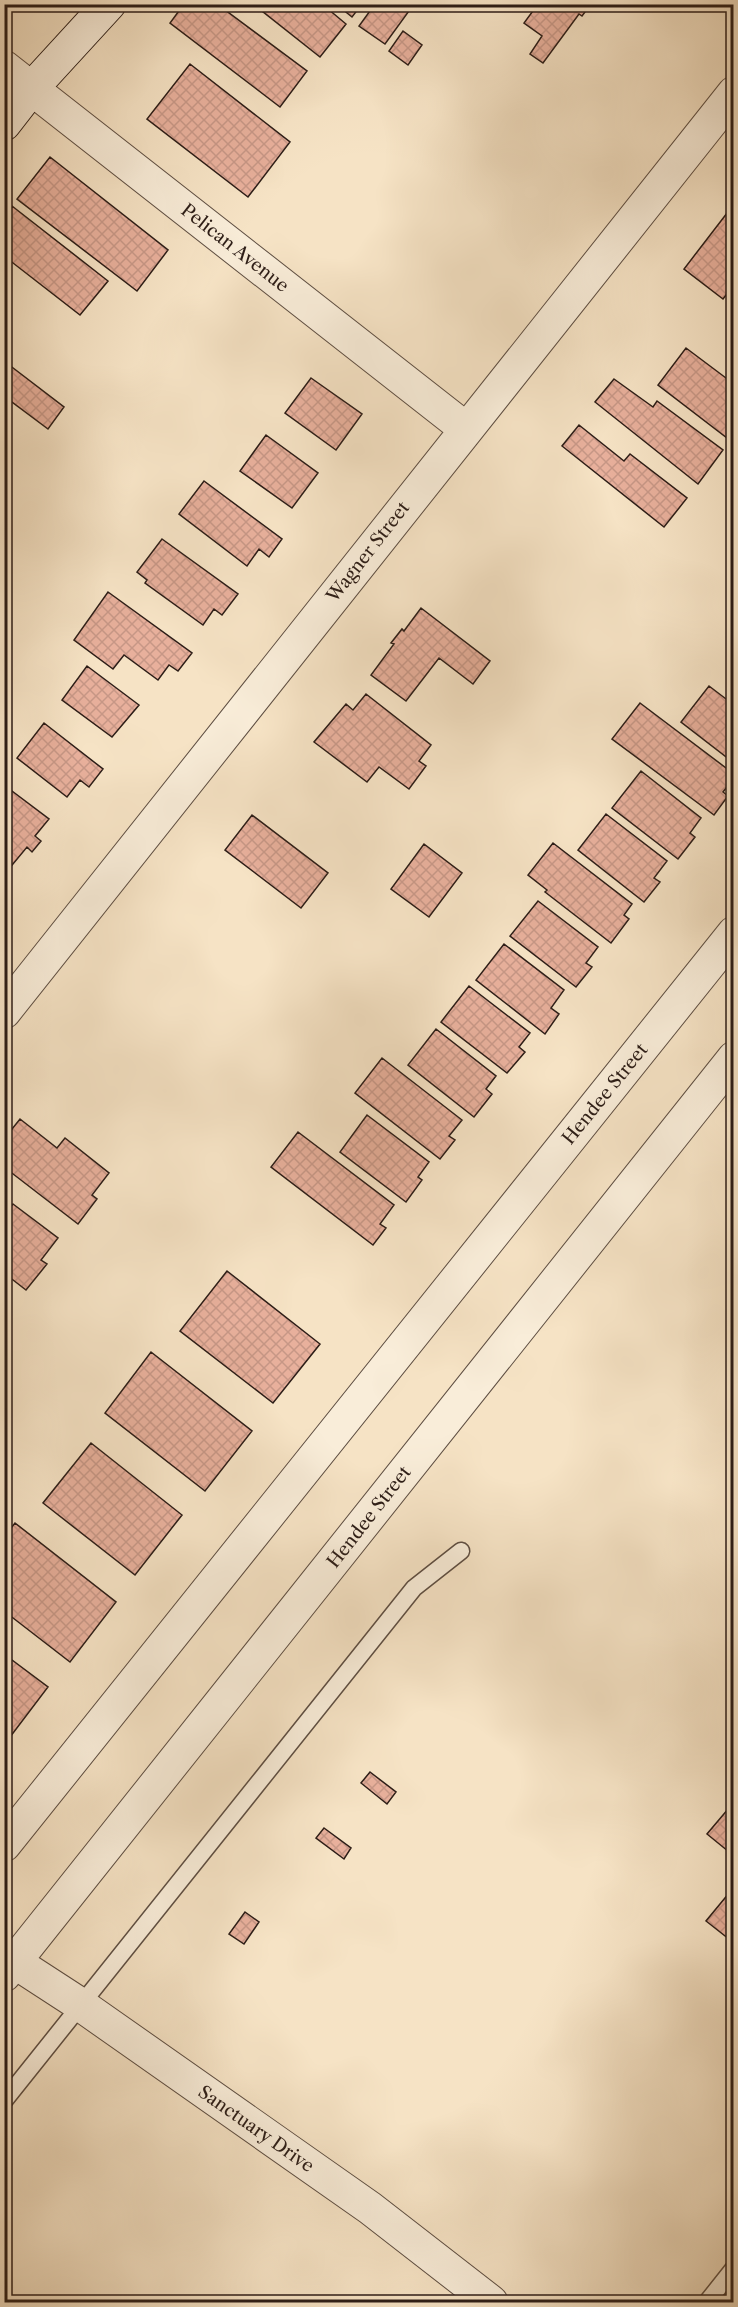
<svg xmlns="http://www.w3.org/2000/svg" width="738" height="2307" viewBox="0 0 738 2307" font-family="'Libre Caslon Text',serif">
	<style>
		.building { fill: url(#building-cross-hatch); stroke: #2c1d17; stroke-width: 1.5 }
		.lines { fill: none; stroke-linecap: round; stroke-linejoin: round }
		.lane-casing { stroke: #5e4e42; stroke-width: 19 }
		.street-casing { stroke: #5e4e42; stroke-width: 35 }
		.secondary-casing { stroke: #2c1d17; stroke-width: 35 }
		.lane { stroke: #f9edd9; stroke-width: 16 }
		.street { stroke: #f9edd9; stroke-width: 33 }
		.secondary { stroke: #f9edd9; stroke-width: 33 }
		.labels { text-anchor: middle; stroke-width: 6; stroke-linejoin: round; paint-order: stroke }
		.street-label { font-size: 18px; fill: #2c1d17; stroke: #f9edd9 }
	</style>
	<defs>
		<pattern id="building-cross-hatch" width="8" height="8" patternUnits="userSpaceOnUse" patternTransform="scale(1.5)"><rect width="8" height="8" fill="#e8b09c"/><path d="M0 0l8 8M0 8l8-8" fill="none" stroke="#c79786"/></pattern>
	</defs>
	<rect width="100%" height="100%" fill="#f6e3c5"/>
	<filter id="stains"><feTurbulence type="fractalNoise" baseFrequency=".00333" numOctaves="4"/><feColorMatrix values="0 0 0 0 .2 0 0 0 0 .09 0 0 0 0 .02 0 0 0 .5 -.17"/></filter>
	<radialGradient id="worn" r=".72"><stop offset=".6" stop-color="#630" stop-opacity="0"/><stop offset="1" stop-color="#630" stop-opacity=".3"/></radialGradient>
	<path class="building" d="M184,4H217L307,71L280,107L170,23Z
		M253,4H322L346,24L320,57Z
		M336,4H362L352,17Z
		M375,4H400L409,11L385,44L359,26Z
		M538,4H591L582,16L579,14L543,63L530,54L542,36L524,23Z
		M403,31L422,45L408,65L389,51Z
		M190,64L290,142L248,197L147,119Z
		M50,157L168,250L137,291L17,199Z
		M734,204V285L723,299L684,269Z
		M12,206L108,281L80,315L4,256V216Z
		M686,348L734,384V430L727,438L658,385Z
		M4,361L64,407L48,429L4,396Z
		M311,378L362,414L336,450L285,413Z
		M614,379L653,407L657,401L723,450L698,484L595,402Z
		M579,425L624,461L630,454L687,498L664,527L562,446Z
		M266,435L318,473L292,508L240,471Z
		M204,481L282,539L269,557L259,549L247,566L179,514Z
		M162,539L238,594L222,615L214,609L203,625L145,583L147,580L137,572Z
		M108,592L192,653L178,671L169,665L158,680L124,655L113,669L74,640Z
		M421,608L490,661L473,684L439,658L406,701L371,675L394,644L391,643L402,629L404,631Z
		M87,666L139,705L112,737L62,700Z
		M709,686L734,705V763L681,722Z
		M366,694L431,745L419,761L426,766L409,789L379,767L367,782L314,742L346,704L353,710Z
		M640,703L734,774V778L723,792L728,796L714,815L612,739Z
		M44,723L103,769L89,787L80,780L67,797L17,758Z
		M641,771L701,818L690,833L695,837L678,859L612,808Z
		M4,785L49,819L35,836L41,841L32,852L27,847L8,870L4,867Z
		M606,814L667,861L654,878L660,882L644,902L578,850Z
		M252,815L328,873L301,908L225,850Z
		M553,843L632,904L624,915L629,919L611,943L545,892L547,890L528,875Z
		M424,844L462,873L429,917L391,889Z
		M538,901L598,947L586,963L592,967L576,987L510,936Z
		M504,944L564,990L551,1008L559,1014L545,1034L476,980Z
		M469,986L530,1033L519,1047L525,1052L507,1073L441,1022Z
		M436,1029L496,1076L486,1089L492,1094L474,1117L408,1065Z
		M382,1058L462,1120L449,1136L455,1140L440,1159L355,1093Z
		M367,1115L429,1162L418,1177L422,1180L406,1202L340,1152Z
		M20,1119L57,1148L65,1138L109,1173L92,1195L97,1199L78,1224L4,1167V1139Z
		M298,1132L394,1205L380,1224L386,1228L373,1245L271,1167Z
		M13,1204L58,1238L41,1260L47,1264L26,1290L4,1273V1214Z
		M227,1271L320,1344L273,1403L180,1331Z
		M151,1352L252,1431L205,1491L105,1413Z
		M91,1443L182,1515L135,1575L43,1503Z
		M15,1523L116,1602L70,1662L4,1611V1537Z
		M4,1654L48,1687L4,1745Z
		M370,1772L396,1792L387,1804L361,1783Z
		M734,1802V1856L707,1834Z
		M324,1828L351,1848L344,1859L316,1838Z
		M734,1887V1943L706,1921Z
		M245,1912L259,1922L244,1944L229,1934Z"/>
	<g class="lines">
		<defs>
			<path id="lane" d="M4,2101L414,1588L461,1551
				M707,2302L734,2268"/>
			<path id="street" d="M4,67L466,429
				M4,1012L734,93
				M4,1845L734,933
				M4,1955L81,2005L370,2208L491,2302
				M4,1975L734,1058"/>
			<path id="secondary" d="M4,124L32,88L109,4"/>
		</defs>
		<use href="#lane" class="lane-casing"/>
		<use href="#street" class="street-casing"/>
		<use href="#secondary" class="secondary-casing"/>
		<use href="#lane" class="lane"/>
		<use href="#street" class="street"/>
		<use href="#secondary" class="secondary"/>
	</g>
	<g class="labels">
		<g class="street-label">
			<text transform="translate(235 248) rotate(38)" y="6">Pelican Avenue</text>
			<text transform="translate(368 552) rotate(-52)" y="6">Wagner Street</text>
			<text transform="translate(605 1094) rotate(-51)" y="6">Hendee Street</text>
			<text transform="translate(369 1517) rotate(-52)" y="6">Hendee Street</text>
			<text transform="translate(256 2129) rotate(35)" y="6">Sanctuary Drive</text>
		</g>
	</g>
	<rect width="738" height="2307" fill="none" stroke="#f6e3c5" stroke-width="24"/>
	<rect x="6" y="6" width="726" height="2295" fill="none" stroke="#2c1d17" stroke-width="3"/>
	<rect x="12" y="12" width="714" height="2283" fill="none" stroke="#2c1d17" stroke-width="1.5"/>
	<rect width="100%" height="100%" filter="url(#stains)"/>
	<rect width="100%" height="100%" fill="url(#worn)"/>
</svg>
